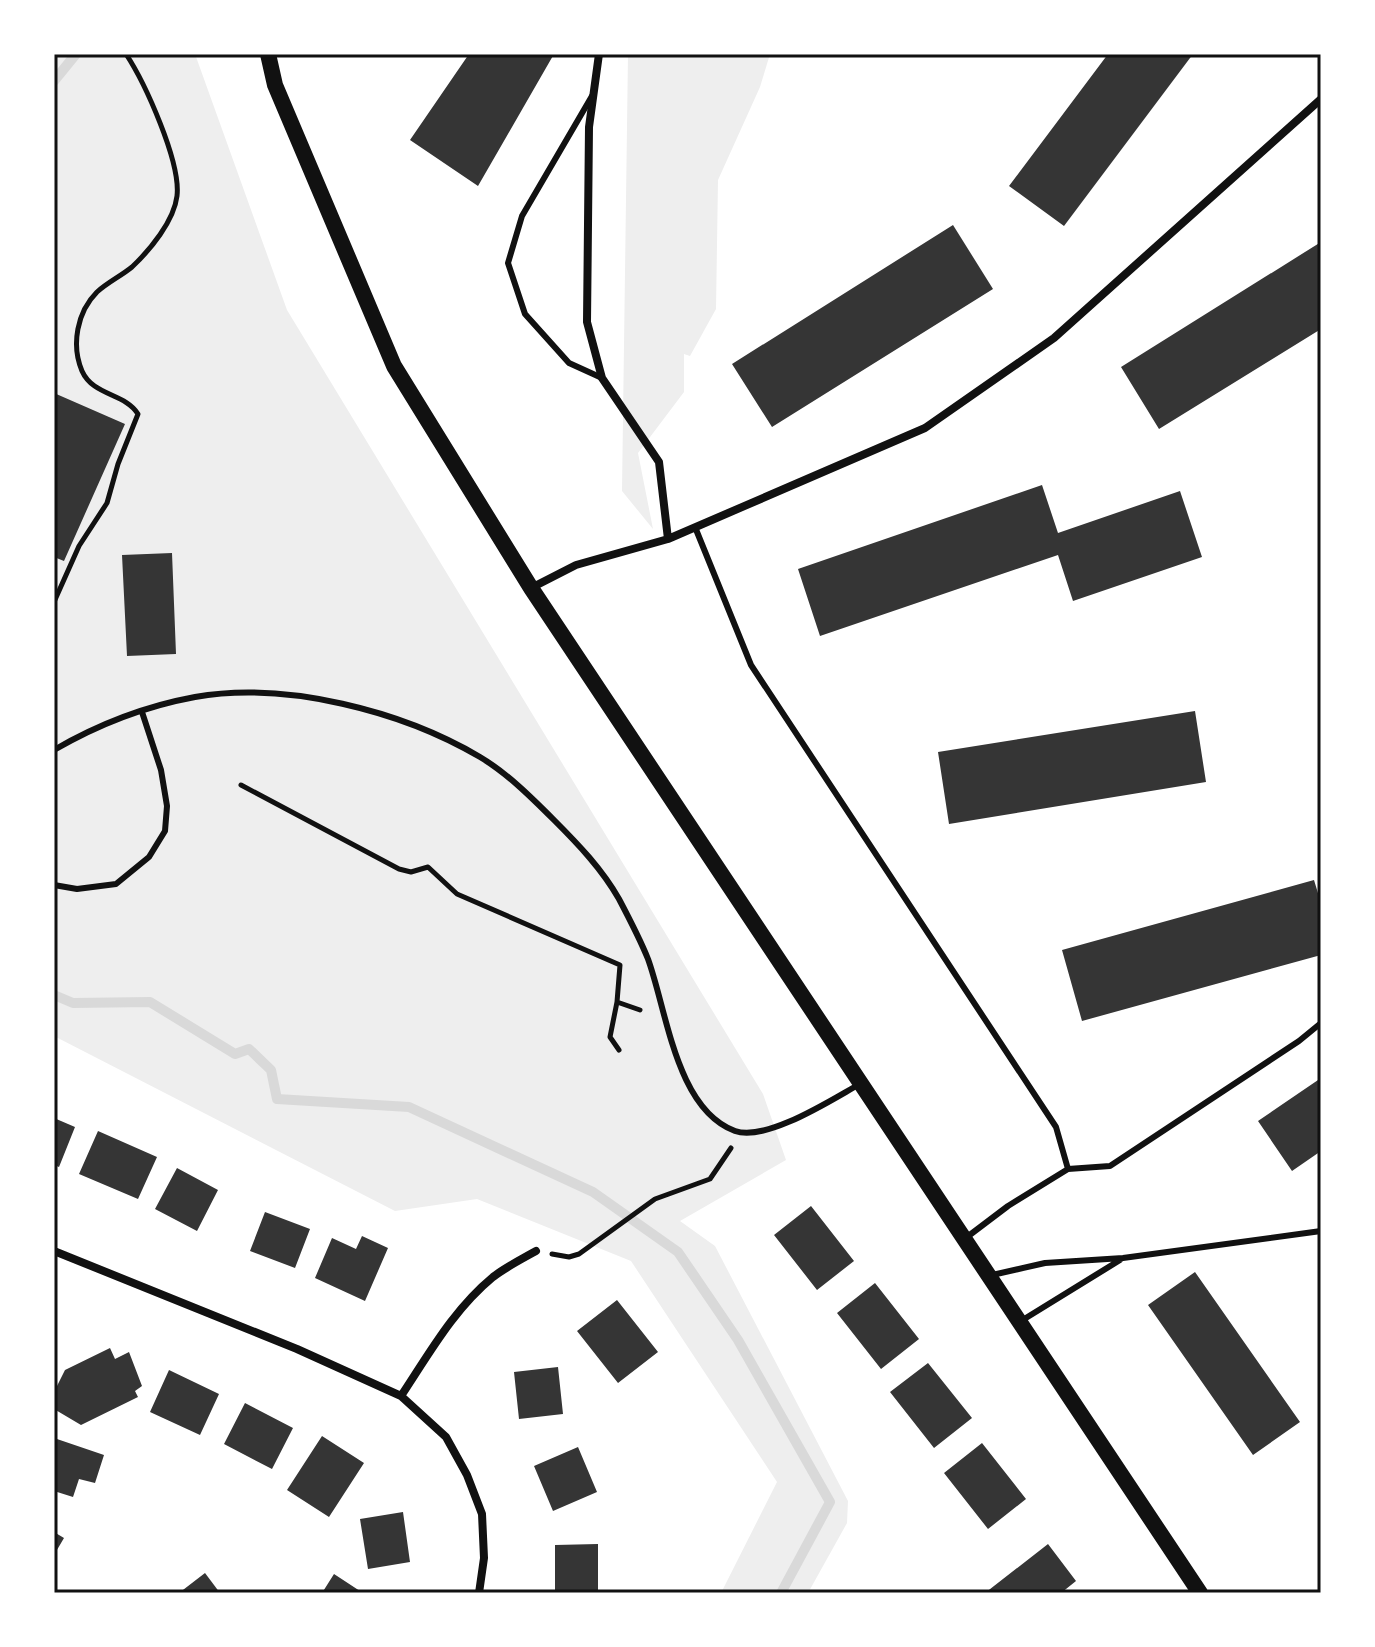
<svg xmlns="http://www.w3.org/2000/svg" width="1375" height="1647" viewBox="0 0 1375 1647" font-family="'Titillium Web',sans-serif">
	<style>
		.green { fill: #eee }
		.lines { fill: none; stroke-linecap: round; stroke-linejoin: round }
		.stream { stroke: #d9d9d9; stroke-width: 10 }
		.building { fill: #353535 }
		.path { stroke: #111; stroke-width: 5 }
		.service { stroke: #111; stroke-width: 6 }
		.minor { stroke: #111; stroke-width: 8 }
		.secondary { stroke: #111; stroke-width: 16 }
		.neatline { fill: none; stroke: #111; stroke-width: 3 }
	</style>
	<rect width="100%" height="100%" fill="#fff"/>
	<path class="green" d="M54,54H195L287,310L763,1094L786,1160L680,1221L715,1246L848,1501L847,1523L808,1593H721L777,1482L631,1261L477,1199L395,1211L54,1036Z
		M628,54H770L760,87L718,180L716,309L690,356L684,354V392L638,453L653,529L622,491Z"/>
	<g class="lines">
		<path class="stream" d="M54,81L76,54
			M54,995L73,1003L150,1002L235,1054L249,1049L271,1070L277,1099L409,1107L593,1192L678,1252L738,1340L830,1502L781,1593"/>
	</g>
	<path class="building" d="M469,54H554L478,186L410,140Z
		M1108,54H1193L1064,226L1009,186Z
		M953,225L993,289L772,427L732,364Z
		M1321,242V329L1159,429L1121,367Z
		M54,393L125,424L64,561L54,557Z
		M1042,485L1058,533L1180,491L1202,557L1073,601L1058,555L820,636L798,569Z
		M172,553L176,654L127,656L122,555Z
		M1195,711L1206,782L949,824L938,752Z
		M1314,880L1321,903V955L1082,1021L1062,950Z
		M1321,1078V1151L1292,1171L1258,1121Z
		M54,1118L75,1127L59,1167L54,1165Z
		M98,1131L157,1157L138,1199L79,1174Z
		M177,1168L218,1190L197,1231L155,1209Z
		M811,1206L854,1261L817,1290L774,1235Z
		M265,1212L310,1229L295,1268L250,1251Z
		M362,1236L388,1248L365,1301L315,1278L332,1238L356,1249Z
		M1195,1272L1300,1422L1253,1455L1148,1305Z
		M875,1283L919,1339L881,1369L837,1313Z
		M617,1300L658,1352L618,1383L577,1331Z
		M110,1348L115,1359L129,1352L142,1386L135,1391L138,1397L81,1425L54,1409V1392L65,1370Z
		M928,1363L972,1418L934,1448L890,1392Z
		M558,1367L563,1414L519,1419L514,1372Z
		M169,1370L219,1394L200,1435L150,1412Z
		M245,1403L293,1428L272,1469L224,1444Z
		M322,1436L364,1463L329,1517L287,1490Z
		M54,1438L104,1455L95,1483L79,1479L73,1497L54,1491Z
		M982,1443L1026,1499L988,1529L944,1473Z
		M578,1447L597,1492L553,1511L534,1466Z
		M403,1512L410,1562L368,1569L360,1519Z
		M54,1532L64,1538L54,1555Z
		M598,1544V1593H555V1545Z
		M1048,1544L1076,1581L1061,1593H985Z
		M205,1573L220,1593H179Z
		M334,1574L363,1593H322Z"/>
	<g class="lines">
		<path class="path" d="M54,602L79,546L107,503L118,464L138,414C125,393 93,396 82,371C71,345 77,312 97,292C108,282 121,276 132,267C150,250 174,221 177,196C181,162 145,83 126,54
			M241,785L399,869L411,872L428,867L457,894L620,965L617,1002L610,1037L619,1050
			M617,1002L640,1010
			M552,1254L569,1257L579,1254L655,1199L710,1179L731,1148"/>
		<path class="service" d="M592,96L522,216L508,263L525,314L569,363L602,378
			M695,527L751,665L1056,1127L1068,1169L1008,1206L967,1237
			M54,750C97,725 146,706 195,697C286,681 402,711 480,757C507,773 532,798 554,820C578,844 602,869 619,899C629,918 640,939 648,959C667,1011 676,1109 735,1131C766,1142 831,1100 858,1085
			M54,885L77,889L116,884L149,857L165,831L167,806L161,770L142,712
			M1068,1169L1110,1166L1299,1041L1321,1023
			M992,1275L1045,1263L1123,1258L1321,1231
			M1021,1321L1120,1260"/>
		<path class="minor" d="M599,54L589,127L587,322L602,378L659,462L668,539
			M531,588L576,565L668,539L925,428L1054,338L1321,99
			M54,1251L297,1349L401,1396L446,1437L467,1475L482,1514L484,1558L479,1593
			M401,1396C429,1354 453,1310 493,1277C506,1267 522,1259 536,1251"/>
		<path class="secondary" d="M268,54L275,85L394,366L531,588L1200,1593"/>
	</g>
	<rect width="1375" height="1647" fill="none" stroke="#ffffff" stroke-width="112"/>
	<rect x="56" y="56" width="1263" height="1535" class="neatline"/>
</svg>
